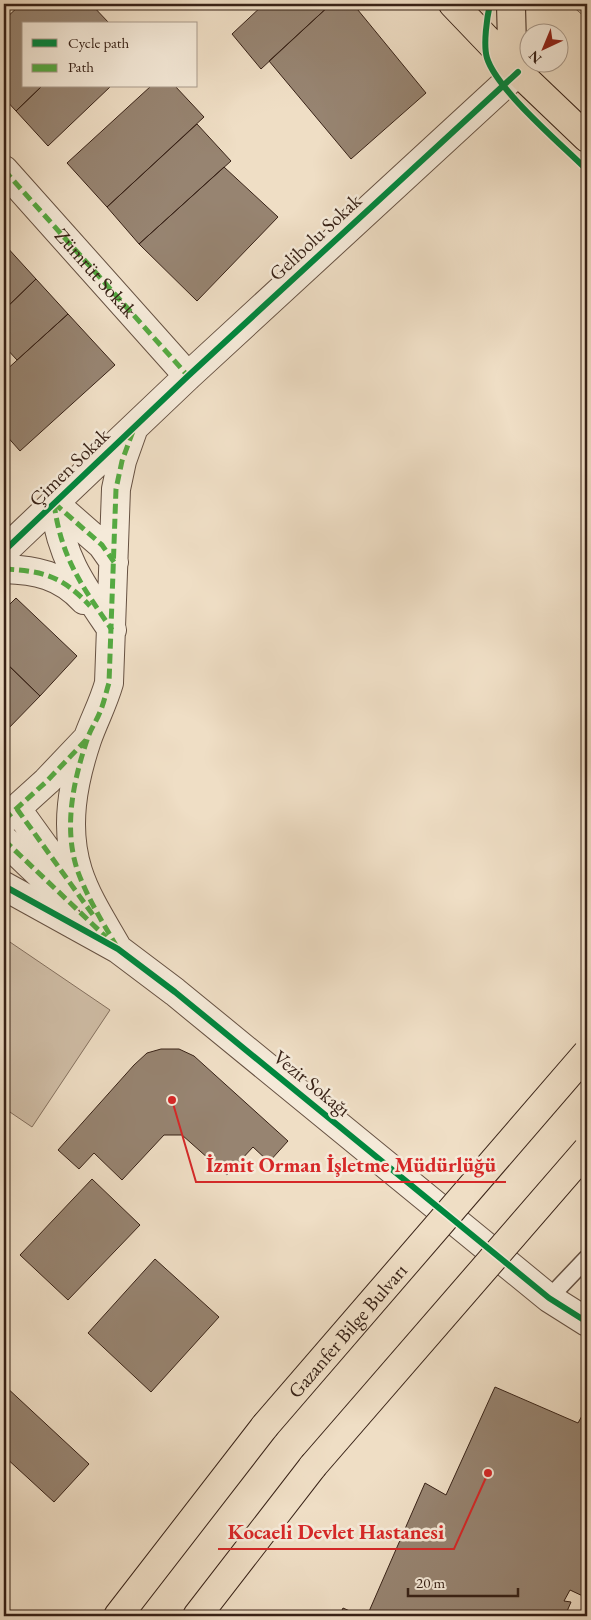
<svg xmlns="http://www.w3.org/2000/svg" width="591" height="1620" viewBox="0 0 591 1620" font-family="'EB Garamond',serif">
	<style>
		.green { fill: #d0bea7; stroke: #84705f }
		.building { fill: #978471; stroke: #382217 }
		.lines { fill: none; stroke-linecap: round; stroke-linejoin: round }
		.lane-casing { stroke: #665142; stroke-width: 19 }
		.street-casing { stroke: #665142; stroke-width: 30 }
		.primary-casing { stroke: #382217; stroke-width: 30 }
		.lane { stroke: #f5ead9; stroke-width: 16 }
		.street { stroke: #f5ead9; stroke-width: 28 }
		.primary { stroke: #efdec5; stroke-width: 28 }
		.primary-bridge-casing { stroke: #382217; stroke-width: 30; stroke-linecap: butt }
		.primary-bridge { stroke: #efdec5; stroke-width: 28 }
		.quiet { stroke: #55aa42; stroke-width: 5; stroke-dasharray: 10 5; stroke-linecap: butt }
		.cycleway-casing { stroke: #f5ead9; stroke-width: 9 }
		.cycleway { stroke: #00873e; stroke-width: 6 }
		.labels { text-anchor: middle; stroke-width: 5; stroke-linejoin: round; paint-order: stroke }
		.street-label { font-size: 20px; fill: #382217; stroke: #f5ead9 }
		.leader { fill: none; stroke: #d62828; stroke-width: 2 }
		.callout-dot { fill: #d62828; stroke: #f5ead9; stroke-width: 2 }
		.callout-label { font-size: 21px; text-anchor: middle; font-weight: bold; fill: #d62828; stroke: #f5ead9; stroke-width: 5; stroke-linejoin: round; paint-order: stroke }
	</style>
	<rect width="100%" height="100%" fill="#efdec5"/>
	<filter id="stains"><feTurbulence type="fractalNoise" baseFrequency=".004" numOctaves="4"/><feColorMatrix values="0 0 0 0 .2 0 0 0 0 .09 0 0 0 0 .02 0 0 0 .5 -.17"/></filter>
	<radialGradient id="worn" r=".72"><stop offset=".6" stop-color="#630" stop-opacity="0"/><stop offset="1" stop-color="#630" stop-opacity=".3"/></radialGradient>
	<path class="green" d="M570,4H587V19Z
		M4,938L110,1010L32,1127L4,1108Z"/>
	<path class="building" d="M21,4H91L109,23L24,24V86H42L16,111L4,98V20Z
		M251,4H264L257,10Z
		M264,4H331L261,69L232,34Z
		M331,4H353L426,93L351,159L269,61Z
		M42,86H111L48,146L16,111Z
		M151,86H175L204,117L107,207L67,163Z
		M197,124L231,161L139,244L107,207Z
		M224,167L278,217L197,301L139,244Z
		M5,245L36,279L4,310V246Z
		M36,279L68,314L17,360L4,346V310Z
		M68,314L115,365L20,451L4,433V372Z
		M16,598L77,656L40,696L4,661V610Z
		M4,661L40,696L4,733Z
		M161,1049H179L194,1056L288,1141L269,1162L253,1147L227,1175L182,1135H164L122,1180L94,1153L79,1169L58,1150L134,1065L147,1053Z
		M92,1179L140,1225L68,1300L20,1255Z
		M155,1259L219,1317L151,1392L88,1333Z
		M4,1385L89,1464L54,1502L4,1456Z
		M495,1387L578,1423L587,1407V1598L570,1590L564,1601L571,1602L565,1616H367L425,1483L446,1495Z
		M343,1608L361,1616H339Z"/>
	<g class="lines">
		<defs>
			<path id="lane" d="M549,1298L587,1258"/>
			<path id="street" d="M4,170L188,376
				M54,503C61,558 82,586 112,630
				M54,503L102,545L114,562
				M4,551L188,376L518,72
				M4,569C36,570 61,575 84,600
				M17,809L79,895
				M4,820L47,781L85,741
				M4,840L68,901
				M4,886L118,949L175,992L549,1298L587,1322
				M118,949C104,924 87,899 78,871C64,827 73,782 87,740C94,720 103,704 109,683L116,489L122,461L133,430"/>
			<path id="primary" d="M453,4L518,72L587,138
				M511,4L512,46L518,72
				M118,1616L265,1426
				M197,1616L313,1466"/>
		</defs>
		<use href="#lane" class="lane-casing"/>
		<use href="#street" class="street-casing"/>
		<use href="#primary" class="primary-casing"/>
		<use href="#lane" class="lane"/>
		<use href="#street" class="street"/>
		<use href="#primary" class="primary"/>
		<defs>
			<g id="primary-bridge">
				<path id="s1" d="M265,1426L587,1053"/>
				<path d="M313,1466L587,1150"/>
			</g>
		</defs>
		<use href="#primary-bridge" class="primary-bridge-casing"/>
		<use href="#primary-bridge" class="primary-bridge"/>
		<g class="quiet">
			<path id="s2" d="M4,170L188,376"/>
			<path d="M54,503C61,558 82,586 112,630"/>
			<path d="M54,503L102,545L114,562"/>
			<path d="M4,569C44,571 62,576 90,606"/>
			<path d="M17,809L93,915"/>
			<path d="M4,820L47,781L86,740"/>
			<path d="M4,840L106,937"/>
			<path d="M117,947C103,923 88,899 78,872C63,829 73,782 87,740C90,730 96,722 100,712C104,703 106,692 109,683L116,489L122,461L133,431"/>
		</g>
		<defs>
			<path id="cycleway" d="M490,4C487,17 483,45 487,58C497,90 561,144 587,170
				M4,551L188,376L518,72
				M4,886L118,949L175,992L549,1298L587,1322"/>
		</defs>
		<use href="#cycleway" class="cycleway-casing"/>
		<use href="#cycleway" class="cycleway"/>
	</g>
	<g class="labels">
		<g class="street-label">
			<text transform="translate(315 237) rotate(-43)" y="7">Gelibolu Sokak</text>
			<text dy="7" stroke="none"><textPath href="#s2" startOffset="138">Zümrüt Sokak</textPath></text>
			<text transform="translate(69 467) rotate(-44)" y="7">Çimen Sokak</text>
			<text transform="translate(312 1083) rotate(39)" y="7">Vezir Sokağı</text>
			<text dy="7" stroke="none"><textPath href="#s1" startOffset="126">Gazanfer Bilge Bulvarı</textPath></text>
		</g>
	</g>
	<path class="leader" d="M172 1100L196 1182H506M488 1473L454 1549H218"/>
	<g class="callout-dot">
		<circle cx="172" cy="1100" r="5"/>
		<circle cx="488" cy="1473" r="5"/>
	</g>
	<g class="callout-label">
		<text x="351" y="1172">İzmit Orman İşletme Müdürlüğü</text>
		<text x="336" y="1539">Kocaeli Devlet Hastanesi</text>
	</g>
	<rect width="591" height="1620" fill="none" stroke="#efdec5" stroke-width="20"/>
	<rect x="5" y="5" width="581" height="1610" fill="none" stroke="#382217" stroke-width="2.5"/>
	<rect x="10" y="10" width="571" height="1600" fill="none" stroke="#382217"/>
	<rect x="22" y="22" width="175" height="65" fill="#f5ead9" stroke="#a99a8b"/>
	<rect x="32" y="39" width="25" height="8" fill="#00873e" stroke="#a99a8b"/>
	<text x="68" y="48" font-size="15" fill="#382217">Cycle path</text>
	<rect x="32" y="64" width="25" height="8" fill="#55aa42" stroke="#a99a8b"/>
	<text x="68" y="72" font-size="15" fill="#382217">Path</text>
	<g transform="translate(544 48) rotate(224)"><circle r="24" fill="#f5ead9" stroke="#a99a8b"/>
	<path d="M0-4L9 19L0 12L-9 19Z" fill="#8f2418"/>
	<text y="-8" font-size="14" font-weight="bold" text-anchor="middle" fill="#382217">N</text>
	</g>
	<path d="M408 1588v8h110v-8" fill="none" stroke="#382217" stroke-width="2.5"/>
	<text x="416" y="1588" font-size="15" fill="#382217" stroke="#f5ead9" stroke-width="4" paint-order="stroke">20 m</text>
	<rect width="100%" height="100%" filter="url(#stains)"/>
	<rect width="100%" height="100%" fill="url(#worn)"/>
</svg>
